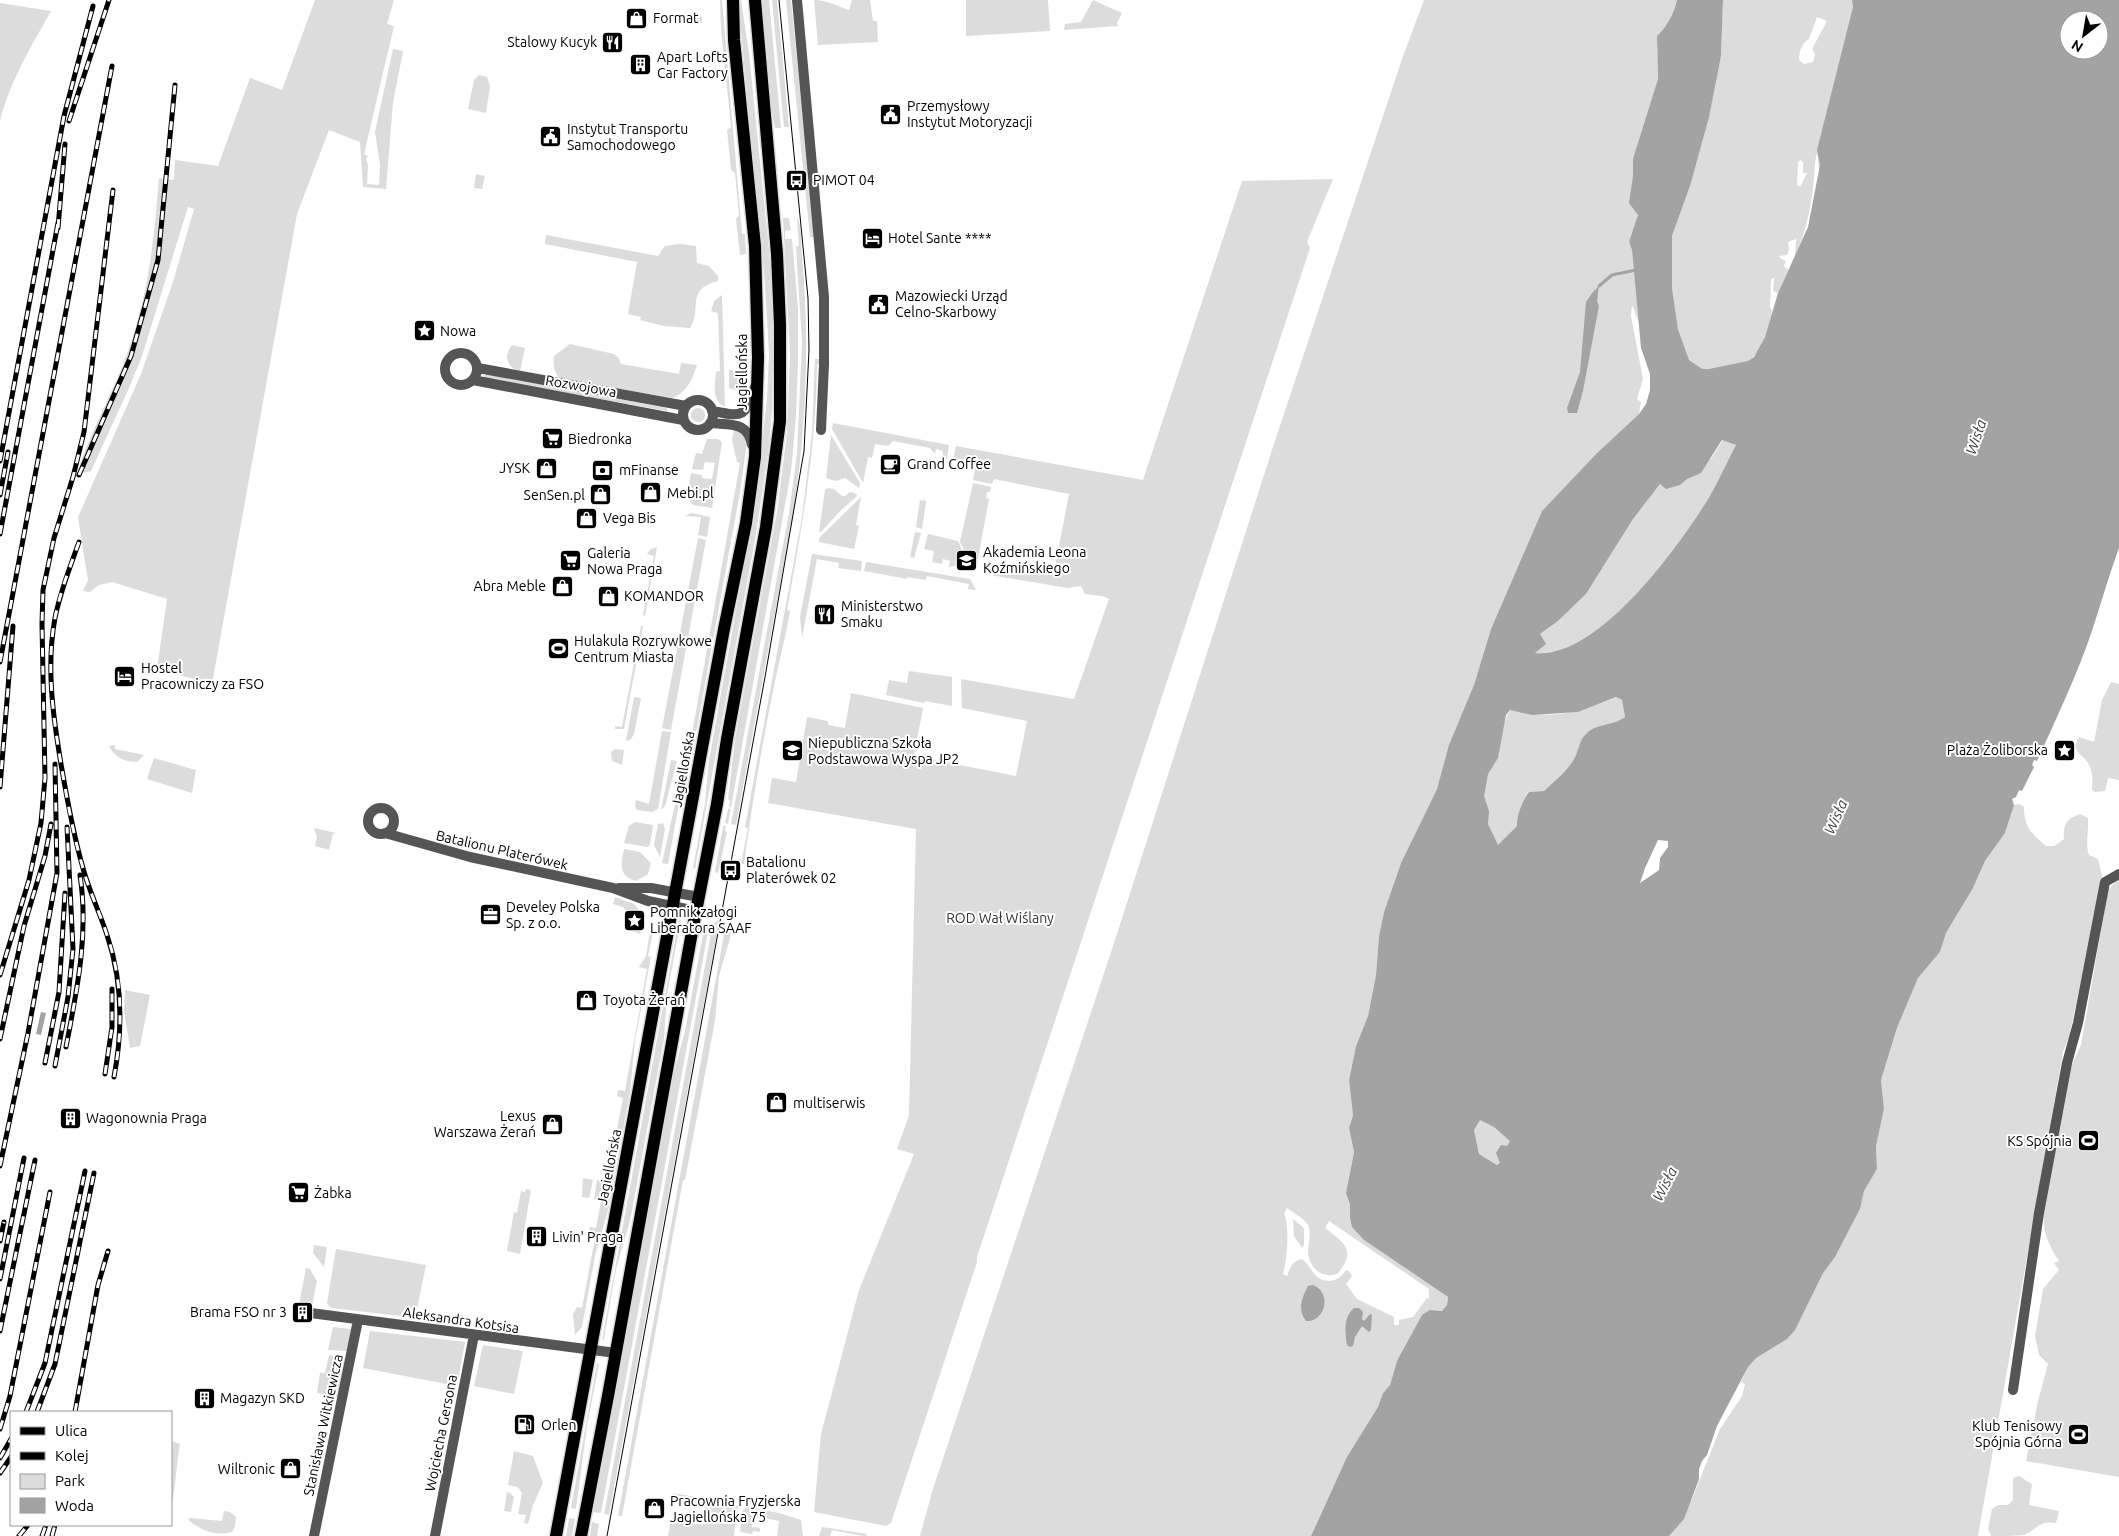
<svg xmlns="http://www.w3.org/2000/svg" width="2119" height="1536" viewBox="0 0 2119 1536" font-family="Ubuntu,sans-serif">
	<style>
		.green { fill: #dcdcdc; fill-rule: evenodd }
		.water { fill: #a3a3a3; fill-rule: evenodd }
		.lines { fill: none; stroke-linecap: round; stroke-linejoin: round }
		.stream { stroke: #a3a3a3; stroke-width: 3 }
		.major-casing { stroke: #dbdbdb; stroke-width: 15 }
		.minor { stroke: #555; stroke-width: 10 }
		.major { stroke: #000; stroke-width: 12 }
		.tram { stroke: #000; stroke-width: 1 }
		.rail-casing { stroke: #000; stroke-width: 5 }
		.rail { stroke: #fff; stroke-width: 3; stroke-dasharray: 9; stroke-linecap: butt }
		.labels { text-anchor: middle; stroke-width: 4; stroke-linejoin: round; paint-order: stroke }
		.poi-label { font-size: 14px; fill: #000; stroke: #fff; text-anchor: start }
		.street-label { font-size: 14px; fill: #000; stroke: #fff }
		.park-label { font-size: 14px; fill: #333; stroke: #fff }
		.water-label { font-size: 15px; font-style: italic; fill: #444; stroke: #fff }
	</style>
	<rect width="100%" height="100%" fill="#fff"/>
	<path class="green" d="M315,0H394L387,24L394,26L364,154L368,156L366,159L368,165L367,184L379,185L380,165L375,132L393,49L403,51L393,103L386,189L363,187L360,142L329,130L297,214L212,684L157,669L167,599L112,582L99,585L90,592L83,591L88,580L78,517L141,374L173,282L194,209L188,207L142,356L129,388L91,471L84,473L80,467V464C94,425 114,390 128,351C149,292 154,240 159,178L174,180L175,160L218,166L250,78L282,90Z
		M720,0H722L742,234H745L746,254L740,255L736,219L739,215L735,173L731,170L727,130L731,127L721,30Z
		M738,0H741L749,53L771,270L774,311L772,408L769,447L756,534L695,869L693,868L705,803L709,760L756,499L767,398L769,355L765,285Z
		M761,0H769L781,128H775L771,110Z
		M772,0H777L789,127H784Z
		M786,0H791L815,237H810Z
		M814,0C826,0 837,6 849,10L852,0H870L873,21H877L878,42L818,45Z
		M966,0H1048L1050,31L966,36Z
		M1093,0L1122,13L1117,23L1118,26L1064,30L1065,24L1081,22Z
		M1424,0H1677C1674,13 1667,27 1657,37L1658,79L1636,226L1629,242L1632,250L1639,323L1632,305L1631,316L1643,379L1637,399L1641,402L1639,414L1596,454L1542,511L1491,629L1474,685L1437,789L1401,863L1384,912L1379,936L1376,975L1368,1016L1356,1046L1349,1080L1353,1115L1349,1128L1354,1152L1346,1193L1350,1205V1217L1364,1240L1448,1297L1447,1305L1442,1311L1430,1310L1397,1361L1390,1385L1383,1393L1378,1407L1335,1483L1311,1536H920L932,1492L1117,934L1272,450L1402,59ZM1287,1208C1293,1213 1304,1218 1308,1225C1312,1233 1308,1243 1308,1252C1309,1268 1322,1279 1337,1274C1357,1251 1345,1243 1325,1228L1329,1221L1429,1289V1299L1427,1298L1413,1317L1399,1320V1325H1394V1317L1357,1299L1346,1284L1352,1276L1349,1271L1346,1270C1342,1276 1338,1280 1330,1281C1313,1281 1313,1267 1302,1259C1292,1261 1290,1268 1287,1276L1283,1274C1287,1262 1290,1225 1284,1214Z
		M1723,0H1852L1853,7L1824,159L1819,169L1817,152C1814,165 1815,174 1813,187C1811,210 1804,236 1795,257L1796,239L1788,242L1789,250L1787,255L1779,256L1780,258L1786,261L1784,266L1788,270L1778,293L1773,291L1774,278L1771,279L1770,308L1772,310C1769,331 1760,356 1741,367C1728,374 1709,376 1695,380L1678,329L1672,288V236L1690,186L1721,56ZM1817,17L1827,21L1812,49L1815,54L1813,62L1804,64L1799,60C1799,51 1802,43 1809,39ZM1800,160L1803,162V173H1807L1800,187L1797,185L1798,162Z
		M0,3L51,11C31,47 10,81 0,121Z
		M696,14L702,17V23L687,22V15L696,18Z
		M479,75L487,77L490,86L486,113L468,109L474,80Z
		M476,174L485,176L482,189L474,188Z
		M1333,179L1307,242L1310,248L977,1257V1262L891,1523L886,1526L814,1512L821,1434L859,1290L914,1154L897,1149L909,1115L916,829L768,803L772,778L796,782L807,717L828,721V725L845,728L851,693L923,708L914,756L1016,776L1027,721L962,708L961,679L1074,699L1109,599L1102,596L1085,594L1081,586L1067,588L985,574V567L1033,575H1052L1054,572L1069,494L994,479L992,484L973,480L976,464L953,460L956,446L1143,480L1242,181Z
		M797,217C802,225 801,246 802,257C810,342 806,426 794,509L736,825L731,824L789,513L797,454L802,342L796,247L799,246Z
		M783,218H789L791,230L785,231V239H792L798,308V360L796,416L791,471L728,824L725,823L728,809L731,808L729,806L730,800L728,799L735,739L777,512L787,433L790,355Z
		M546,235L658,256L665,246L680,244L696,246L697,263L709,266L718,276V281C684,290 703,309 690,328L664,326L640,320L641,317L628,314L637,262L545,244Z
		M722,295L725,407C711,400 715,385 716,372L720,371L718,313L711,311L714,301Z
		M570,344L614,354L619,358L621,364L679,374L681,363L697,365C693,378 687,393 672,398L559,378C554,372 553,364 554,356Z
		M512,345L525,348L520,371C507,368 503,356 512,345Z
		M815,359H821V362L817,365C816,448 802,528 787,610L790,611C786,636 779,661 774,686C762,745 752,804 744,864H741L748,828L745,827L802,517L812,433Z
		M729,370H735L736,374H740L739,391L729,388Z
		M486,374L667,408V411L485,378L484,376Z
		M691 415a7 7 0 1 1 14 0a7 7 0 1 1-14 0Z
		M833,423L949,445L947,459L942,458L943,451L936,449L935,454L930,448L893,441L888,446L875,444L872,458L868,457L863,483L832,429Z
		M734,429L742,433L747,442L740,492L697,728L682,787L668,864L662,863L674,809L687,762L740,463L737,462L732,440Z
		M831,435L860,483L859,488L845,478L836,481L826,478Z
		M707,439H718L722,442L712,508L693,505L687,497L691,473L702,475V478L712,479L715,463L705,462L703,470L692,469L696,453L702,454Z
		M1723,440L1736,445C1731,464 1727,486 1720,504C1715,514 1692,535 1684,544C1649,581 1590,657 1534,653L1540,634L1558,621L1586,594L1633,519L1660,484L1711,459Z
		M973,483L991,487L990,492H987L986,498L989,499L977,564L975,567H972L960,542Z
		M828,488L834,489L842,496H845L850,492L857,494L856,497L840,511L821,532H819L825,490Z
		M861,497L856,525L859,526L854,549L819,542V538Z
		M924,499L926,502L922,529L916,527L920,500L923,501Z
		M691,513L710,517L707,537L698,535L701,517L685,516Z
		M915,532L921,533L914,558L910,557Z
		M928,534L958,541L970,567L959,565L949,567L950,561L943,559L942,564L932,562L934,551L924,549Z
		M698,538L706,540L671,730L662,728Z
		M657,547L645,616L643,615L654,556L647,554L651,549Z
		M812,554L862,561L861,571L838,568L839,563L817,559L802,638L800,617Z
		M866,562L970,579L976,590L968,589L969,584L927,576L926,580L907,577V579L864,571Z
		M641,626H643L624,729H615V726L622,727Z
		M909,671L952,677V706L925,701L924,703L886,695L889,680L907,683Z
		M2111,682L2119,684V780L2108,778L2105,791L2095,792L2092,790C2093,778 2093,768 2085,759C2080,754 2077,753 2075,746L2079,737L2094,742L2102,700Z
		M634,697L641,698L634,734L631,739L626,741Z
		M1616,697L1622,700L1625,717C1613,726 1596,723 1586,734C1580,740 1579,751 1574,759C1567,771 1555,781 1544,791L1528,792C1523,799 1516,818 1517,826L1498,846L1472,790L1510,710C1552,720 1577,713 1616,697Z
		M662,731L671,732L658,809L652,812L637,810L635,806L636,800L649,804Z
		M115,745V749L144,755L137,762C125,762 115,758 109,746Z
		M615,749L624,750L622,765L612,761L611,752Z
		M154,758L196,770L192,793L147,779Z
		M671,760L677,761L665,806L661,810Z
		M2020,804L2024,807C2024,827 2031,833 2046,846H2054L2064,839C2063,825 2066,819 2080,814L2088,818C2089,831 2085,842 2089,855L2098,859L2103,880L2069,1037L2063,1052L1978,1536H1669L1692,1499L1720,1429L1742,1396L1745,1384L1741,1382L1748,1367L1835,1257L1860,1209L1864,1191L1877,1169L1876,1146L1884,1109L1881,1080L1897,1028L1918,978L1940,952L1946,933L1973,888L1985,861L2005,833L2014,805Z
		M635,822L653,825L650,845L647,847L624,843L629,826Z
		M663,823L665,829L660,857L654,845L658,824Z
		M723,826H726L725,831L727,832L718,873L715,872Z
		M314,828L336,833L333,834L329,850L315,846L317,837Z
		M624,849L640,852L651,863L648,874L636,881C618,877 621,863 624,849Z
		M2119,879V1477L2026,1461L2038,1401L2048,1364L2039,1355L2035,1336L2043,1289L2059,1270L2054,1263L2059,1261C2049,1246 2042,1231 2044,1212L2069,1071L2081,1045L2108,890Z
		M615,897L634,904L643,915L642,919L634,916L632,923L641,926L640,934L629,930L627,912L623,907L613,904Z
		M679,919L681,920L667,994L664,1039L630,1221L616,1269L604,1339L602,1340Z
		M717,920L719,922L609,1515L604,1514L609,1488L712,928Z
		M710,921L601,1513L592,1512L673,1076L685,1031L704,929Z
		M726,924L731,930L730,938L719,976L715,1021L685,1180H683L622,1516H618Z
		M650,931L653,932L648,956L651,957L635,1041L630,1092L609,1207L595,1256L582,1327L575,1335L573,1314L577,1307L582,1308L595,1238L588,1234L590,1227L596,1228L601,1201L594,1199L597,1180L607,1181L623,1098L617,1096L618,1090L625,1091L647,969L639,967L646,956Z
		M125,990L150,995L140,1046L130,1048L124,1011Z
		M1479,1095L1519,1148L1504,1168L1497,1165L1479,1154L1474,1130Z
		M583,1178L593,1180L589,1198L582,1197Z
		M526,1189L531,1190L520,1254L507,1251L514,1212L517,1213L521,1191L525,1192Z
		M1293,1219L1304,1228V1245L1302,1248L1294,1236Z
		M314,1245L327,1247L324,1267L313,1253Z
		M336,1249L426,1265L416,1314L409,1317L331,1308L327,1303Z
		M306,1268L310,1269L317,1281L312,1306L299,1305Z
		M333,1327L351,1329L347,1351L328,1350Z
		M370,1331L465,1342L457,1386L363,1368Z
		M483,1345L523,1351L514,1394L474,1386Z
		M329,1355L345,1358L337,1397L317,1393L320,1373H325Z
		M597,1363L599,1364L587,1426L576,1509L571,1508Z
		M171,1441L180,1444C176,1466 176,1487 171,1509Z
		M514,1451L533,1456L543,1483L533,1505L528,1524L524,1523L526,1515L518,1514L522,1493L518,1487L508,1485Z
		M2019,1476L2032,1484L2029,1505L2059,1511L2056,1523C2038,1520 2037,1530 2024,1535C2015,1536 2000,1536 1991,1536L1988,1529L1992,1509L1998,1505H2008L2013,1500V1478Z
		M507,1492L510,1493L514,1497L511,1512L504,1511Z
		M673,1493L696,1497V1499H692L691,1505L675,1502L677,1495H673Z
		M699,1498L738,1506L734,1536H668L671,1519L673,1518L703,1525L707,1508L698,1506Z
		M747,1507L779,1513L801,1520L803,1536H777L779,1521L754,1516L752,1527L760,1528V1532L753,1531L752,1534L740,1532L743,1510Z
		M224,1511L230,1512L236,1517L235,1526L232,1532C215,1536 202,1531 188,1520L190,1518L222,1521Z
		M569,1518L575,1519L572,1536H566Z
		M592,1522L599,1524L597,1536H590Z
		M822,1527L867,1534L866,1536H863L832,1530L830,1536H819Z"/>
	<path class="water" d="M1677,0H1723L1721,56L1709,117L1690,186L1672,236V288L1678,329L1689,360L1702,369H1709L1748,361L1754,357L1765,337L1778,293L1808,227L1820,165L1817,150L1853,7L1852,0H2119V548C2109,575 2101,603 2092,631C2077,675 2056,719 2037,761L2034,760L2032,765L2034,767L2022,791L2019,790L2016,797L2012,799L2014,805L2005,833L1985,861L1973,888L1946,933L1940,952L1918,978L1897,1028L1881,1080L1884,1109L1876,1146L1877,1169L1864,1191L1860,1209L1835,1257L1823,1273L1795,1330L1787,1339L1756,1358L1748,1367L1717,1426L1707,1455L1702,1461L1699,1469V1479L1684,1519L1669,1536H1311L1347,1457L1378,1407L1383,1393L1390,1385L1397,1361L1422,1315L1430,1310L1442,1311L1447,1305L1448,1297L1364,1240L1352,1227L1350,1217V1205L1346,1193L1354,1152L1349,1128L1353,1115L1349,1080L1356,1046L1368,1016L1376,975L1379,936L1384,912L1401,863L1437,789L1449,745L1474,685L1491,629L1542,511L1596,454L1639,414L1646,404L1650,390V374L1641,348L1632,250L1629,242L1638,215L1629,203L1633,176V159L1658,79L1657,36C1667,27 1674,13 1677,0ZM2069,20H2099V50H2069ZM1722,440L1736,445C1727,462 1719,480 1710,496C1680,545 1599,659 1535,653L1546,644L1540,634L1558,621L1586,594L1633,519L1660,484L1666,489L1680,485L1687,479L1701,473ZM1616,697L1622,700L1625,717C1613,726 1596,723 1586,734C1579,740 1579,751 1574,759C1567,771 1555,781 1544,791L1529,792C1523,799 1516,817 1517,826L1498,845L1488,824L1489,811L1484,796L1488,774L1498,758L1506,715L1510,710L1532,715L1578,712ZM1658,840L1668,841V847L1660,858L1659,870L1640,883L1645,868ZM1480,1120L1494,1127L1510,1141L1507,1146L1501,1145L1496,1153L1500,1163L1497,1165L1479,1154L1474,1130Z
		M1599,286L1597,301L1599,306L1583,391L1577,413H1568L1567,408L1580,372L1586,302L1592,293Z
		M41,1012L46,1013L41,1035L36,1034Z
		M1313,1285C1332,1292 1326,1322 1306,1321C1297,1310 1302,1297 1308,1286Z
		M1354,1308H1359L1363,1312L1362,1319L1364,1321L1370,1314L1372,1315L1371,1330L1369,1332L1362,1326L1355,1337L1353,1346L1350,1347L1347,1345C1345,1333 1343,1317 1354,1308Z"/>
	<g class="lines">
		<path class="stream" d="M1599,286L1612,275L1636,270"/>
		<defs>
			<path id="major" d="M556,1536L724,629L746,523L755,457L758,357L755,246L734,40L733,0
				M581,1536L608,1396L692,932L717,804L727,739L766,527L780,421V325L777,254L755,0"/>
		</defs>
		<use href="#major" class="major-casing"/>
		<path class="minor" d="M797,0L824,297V364L821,430
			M445 369a16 16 0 1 1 32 0a16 16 0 1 1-32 0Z
			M478,368L686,406
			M473,380L683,420
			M683 415a15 15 0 1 1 30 0a15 15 0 1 1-30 0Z
			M712,411C744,417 744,418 755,387
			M710,423C730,425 748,421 752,445
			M368 821a13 13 0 1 1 26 0a13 13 0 1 1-26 0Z
			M385,833L470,857L613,888L648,901L696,911
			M619,888H651L699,897
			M303,1312L616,1353
			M2013,1390L2039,1213L2067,1063L2078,1023L2105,882L2119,874
			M314,1536L358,1320
			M435,1536L474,1335"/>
		<use href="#major" class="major"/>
		<path class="tram" d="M607,1536L765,677L804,451L809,350L808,298L779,0"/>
		<defs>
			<path id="rail" d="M69,121L109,0
				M58,228L65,144
				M0,461L64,116L93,6
				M79,475L131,356L158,260L175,85
				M0,495L8,452
				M0,534L58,223
				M79,542C70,567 60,592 55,618C46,666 53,716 61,764C67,799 73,834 83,868C89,891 100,913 107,935C123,982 123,1029 114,1077
				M0,662L112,66
				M0,787L13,626
				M0,975L29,880L41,823L45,778L42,624L43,590L54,538L73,477L84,432L113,190
				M0,1039L24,926L45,856L51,824
				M66,1047C77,990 89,934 80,875
				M45,1063L59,992L65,893
				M55,1066L68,997L73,949L67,827
				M105,1074L112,1027V989
				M0,1166L28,1033L57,873L55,764
				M0,1241L4,1222
				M0,1279L24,1158
				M0,1331L35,1160
				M26,1412L45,1363L85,1171
				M37,1412L55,1364L94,1173
				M75,1412L98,1285L108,1251
				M0,1429L10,1396L50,1192
				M0,1458L11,1439
				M0,1473L11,1457
				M19,1536L28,1525
				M42,1536L46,1525
				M52,1536L55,1525"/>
		</defs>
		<use href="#rail" class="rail-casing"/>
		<use href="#rail" class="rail"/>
	</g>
	<defs>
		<symbol id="shop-square" viewBox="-11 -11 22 22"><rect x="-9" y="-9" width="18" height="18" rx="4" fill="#000" stroke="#fff"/><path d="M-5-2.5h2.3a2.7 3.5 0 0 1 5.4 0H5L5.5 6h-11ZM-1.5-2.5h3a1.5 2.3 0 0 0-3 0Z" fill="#fff"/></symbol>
		<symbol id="restaurant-square" viewBox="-11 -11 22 22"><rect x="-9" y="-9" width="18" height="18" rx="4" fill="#000" stroke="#fff"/><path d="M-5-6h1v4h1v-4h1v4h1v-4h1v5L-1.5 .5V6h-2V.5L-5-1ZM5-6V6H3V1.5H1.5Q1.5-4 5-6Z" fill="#fff"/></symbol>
		<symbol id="building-square" viewBox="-11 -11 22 22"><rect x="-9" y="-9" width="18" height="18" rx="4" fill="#000" stroke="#fff"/><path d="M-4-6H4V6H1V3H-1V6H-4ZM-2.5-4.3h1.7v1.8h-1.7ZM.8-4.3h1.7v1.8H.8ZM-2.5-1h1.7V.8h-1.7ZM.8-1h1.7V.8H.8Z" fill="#fff"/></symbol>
		<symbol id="civic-square" viewBox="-11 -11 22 22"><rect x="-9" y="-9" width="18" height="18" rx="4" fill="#000" stroke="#fff"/><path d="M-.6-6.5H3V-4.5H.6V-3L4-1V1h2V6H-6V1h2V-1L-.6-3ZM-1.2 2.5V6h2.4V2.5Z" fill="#fff"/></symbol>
		<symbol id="bus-square" viewBox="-11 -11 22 22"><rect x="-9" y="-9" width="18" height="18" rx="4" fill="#000" stroke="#fff"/><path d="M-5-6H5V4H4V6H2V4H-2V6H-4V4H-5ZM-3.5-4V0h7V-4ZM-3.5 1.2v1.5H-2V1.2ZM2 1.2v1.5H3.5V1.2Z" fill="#fff"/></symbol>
		<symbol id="hotel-square" viewBox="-11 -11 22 22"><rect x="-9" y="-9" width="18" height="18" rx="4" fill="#000" stroke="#fff"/><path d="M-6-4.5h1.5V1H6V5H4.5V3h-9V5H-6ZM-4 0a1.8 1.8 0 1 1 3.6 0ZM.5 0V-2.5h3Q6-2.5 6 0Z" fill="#fff"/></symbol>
		<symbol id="sight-square" viewBox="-11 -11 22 22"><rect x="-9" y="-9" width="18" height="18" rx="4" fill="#000" stroke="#fff"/><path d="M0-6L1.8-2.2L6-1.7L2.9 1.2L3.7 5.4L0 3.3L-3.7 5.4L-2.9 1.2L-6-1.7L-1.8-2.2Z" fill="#fff"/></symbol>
		<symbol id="supermarket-square" viewBox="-11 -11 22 22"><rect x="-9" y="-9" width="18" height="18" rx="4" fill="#000" stroke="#fff"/><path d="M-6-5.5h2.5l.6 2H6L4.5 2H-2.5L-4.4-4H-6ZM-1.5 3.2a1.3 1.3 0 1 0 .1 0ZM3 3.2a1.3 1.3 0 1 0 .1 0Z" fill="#fff"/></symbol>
		<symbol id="cafe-square" viewBox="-11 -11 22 22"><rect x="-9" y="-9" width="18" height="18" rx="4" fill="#000" stroke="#fff"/><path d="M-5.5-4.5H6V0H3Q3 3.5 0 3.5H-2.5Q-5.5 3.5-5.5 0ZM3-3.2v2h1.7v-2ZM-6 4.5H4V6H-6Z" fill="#fff"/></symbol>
		<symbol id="bank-square" viewBox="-11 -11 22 22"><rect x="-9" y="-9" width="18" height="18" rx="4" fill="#000" stroke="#fff"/><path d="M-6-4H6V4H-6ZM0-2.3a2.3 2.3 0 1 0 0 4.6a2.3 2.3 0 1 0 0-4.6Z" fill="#fff"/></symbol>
		<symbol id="university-square" viewBox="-11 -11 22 22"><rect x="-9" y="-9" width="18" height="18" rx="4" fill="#000" stroke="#fff"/><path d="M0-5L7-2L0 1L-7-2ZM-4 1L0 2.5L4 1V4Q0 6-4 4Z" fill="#fff"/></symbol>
		<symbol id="stadium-square" viewBox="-11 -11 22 22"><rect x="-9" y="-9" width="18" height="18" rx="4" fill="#000" stroke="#fff"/><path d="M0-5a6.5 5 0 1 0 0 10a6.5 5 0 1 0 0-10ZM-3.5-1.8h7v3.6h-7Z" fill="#fff"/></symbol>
		<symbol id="school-square" viewBox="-11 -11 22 22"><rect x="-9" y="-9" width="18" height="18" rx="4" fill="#000" stroke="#fff"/><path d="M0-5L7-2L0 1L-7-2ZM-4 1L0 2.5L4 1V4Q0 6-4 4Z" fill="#fff"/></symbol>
		<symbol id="office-square" viewBox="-11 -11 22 22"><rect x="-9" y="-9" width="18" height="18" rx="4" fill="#000" stroke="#fff"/><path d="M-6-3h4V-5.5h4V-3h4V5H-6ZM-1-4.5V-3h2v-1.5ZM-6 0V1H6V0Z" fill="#fff"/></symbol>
		<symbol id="fuel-square" viewBox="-11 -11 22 22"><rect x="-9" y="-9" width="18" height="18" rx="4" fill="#000" stroke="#fff"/><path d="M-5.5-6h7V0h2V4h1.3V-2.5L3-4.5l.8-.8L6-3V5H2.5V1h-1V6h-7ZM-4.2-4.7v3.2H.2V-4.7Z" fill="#fff"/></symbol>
	</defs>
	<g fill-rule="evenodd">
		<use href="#shop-square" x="624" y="6" width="25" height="25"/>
		<use href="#restaurant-square" x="600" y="30" width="25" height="25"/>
		<use href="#building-square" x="628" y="52" width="25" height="25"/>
		<use href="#civic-square" x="878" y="102" width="25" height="25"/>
		<use href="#civic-square" x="538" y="124" width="25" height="25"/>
		<use href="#bus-square" x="784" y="168" width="25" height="25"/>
		<use href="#hotel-square" x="860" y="226" width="25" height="25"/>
		<use href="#civic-square" x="866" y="292" width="25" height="25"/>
		<use href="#sight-square" x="412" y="318" width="25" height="25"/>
		<use href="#supermarket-square" x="540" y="426" width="25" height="25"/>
		<use href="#cafe-square" x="878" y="452" width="25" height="25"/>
		<use href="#shop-square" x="534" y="456" width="25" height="25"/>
		<use href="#bank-square" x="590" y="458" width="25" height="25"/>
		<use href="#shop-square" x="638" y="480" width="25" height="25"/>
		<use href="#shop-square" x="588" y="482" width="25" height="25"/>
		<use href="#shop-square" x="574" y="506" width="25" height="25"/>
		<use href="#university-square" x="954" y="548" width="25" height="25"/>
		<use href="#supermarket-square" x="558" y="548" width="25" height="25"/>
		<use href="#shop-square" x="550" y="574" width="25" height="25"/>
		<use href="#shop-square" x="596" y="584" width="25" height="25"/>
		<use href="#restaurant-square" x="812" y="602" width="25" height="25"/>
		<use href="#stadium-square" x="546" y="636" width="25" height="25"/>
		<use href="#hotel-square" x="112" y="664" width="25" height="25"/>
		<use href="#sight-square" x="2052" y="738" width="25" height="25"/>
		<use href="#school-square" x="780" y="738" width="25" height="25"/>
		<use href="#bus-square" x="718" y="858" width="25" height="25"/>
		<use href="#office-square" x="478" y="902" width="25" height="25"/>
		<use href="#sight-square" x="622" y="908" width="25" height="25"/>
		<use href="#shop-square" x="574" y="988" width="25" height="25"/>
		<use href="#shop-square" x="764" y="1090" width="25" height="25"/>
		<use href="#building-square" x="58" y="1106" width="25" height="25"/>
		<use href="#shop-square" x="540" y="1112" width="25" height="25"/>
		<use href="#stadium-square" x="2076" y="1128" width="25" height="25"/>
		<use href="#supermarket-square" x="286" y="1180" width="25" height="25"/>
		<use href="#building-square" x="524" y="1224" width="25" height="25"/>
		<use href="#building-square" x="290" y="1300" width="25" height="25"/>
		<use href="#building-square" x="192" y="1386" width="25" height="25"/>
		<use href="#fuel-square" x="512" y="1412" width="25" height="25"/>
		<use href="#stadium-square" x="2066" y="1422" width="25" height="25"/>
		<use href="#shop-square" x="278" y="1456" width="25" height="25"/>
		<use href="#shop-square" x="642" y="1496" width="25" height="25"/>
	</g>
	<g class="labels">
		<g class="poi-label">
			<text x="653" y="23">Format</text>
			<text x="597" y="47" text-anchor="end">Stalowy Kucyk</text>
			<text x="657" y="62">Apart Lofts<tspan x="657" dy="16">Car Factory</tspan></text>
			<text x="907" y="111">Przemysłowy<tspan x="907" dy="16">Instytut Motoryzacji</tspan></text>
			<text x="567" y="134">Instytut Transportu<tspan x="567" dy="16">Samochodowego</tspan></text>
			<text x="813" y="185">PIMOT 04</text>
			<text x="888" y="243">Hotel Sante ****</text>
			<text x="895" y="301">Mazowiecki Urząd<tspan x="895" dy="16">Celno-Skarbowy</tspan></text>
			<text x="440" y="336">Nowa</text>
			<text x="568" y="444">Biedronka</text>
			<text x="907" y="469">Grand Coffee</text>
			<text x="530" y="473" text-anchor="end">JYSK</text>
			<text x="619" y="475">mFinanse</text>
			<text x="667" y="498">Mebi.pl</text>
			<text x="585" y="500" text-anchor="end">SenSen.pl</text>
			<text x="603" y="523">Vega Bis</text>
			<text x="983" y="557">Akademia Leona<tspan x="983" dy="16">Koźmińskiego</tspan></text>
			<text x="587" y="558">Galeria<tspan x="587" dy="16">Nowa Praga</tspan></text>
			<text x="546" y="591" text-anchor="end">Abra Meble</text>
			<text x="624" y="601">KOMANDOR</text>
			<text x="841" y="611">Ministerstwo<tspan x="841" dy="16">Smaku</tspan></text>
			<text x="574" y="646">Hulakula Rozrywkowe<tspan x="574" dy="16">Centrum Miasta</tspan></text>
			<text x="141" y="673">Hostel<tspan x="141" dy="16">Pracowniczy za FSO</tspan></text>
			<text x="808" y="748">Niepubliczna Szkoła<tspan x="808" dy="16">Podstawowa Wyspa JP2</tspan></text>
			<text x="2048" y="755" text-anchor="end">Plaża Żoliborska</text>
			<text x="746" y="867">Batalionu<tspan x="746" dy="16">Platerówek 02</tspan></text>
			<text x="506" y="912">Develey Polska<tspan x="506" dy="16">Sp. z o.o.</tspan></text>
			<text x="650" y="917">Pomnik załogi<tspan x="650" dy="16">Liberatora SAAF</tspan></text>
			<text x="603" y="1005">Toyota Żerań</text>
			<text x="793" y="1108">multiserwis</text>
			<text x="536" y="1121" text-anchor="end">Lexus<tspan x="536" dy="16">Warszawa Żerań</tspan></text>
			<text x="86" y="1123">Wagonownia Praga</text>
			<text x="2072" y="1146" text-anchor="end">KS Spójnia</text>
			<text x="314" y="1198">Żabka</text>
			<text x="552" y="1242">Livin' Praga</text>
			<text x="287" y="1317" text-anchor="end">Brama FSO nr 3</text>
			<text x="220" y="1403">Magazyn SKD</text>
			<text x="541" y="1430">Orlen</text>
			<text x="2062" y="1431" text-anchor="end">Klub Tenisowy<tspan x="2062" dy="16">Spójnia Górna</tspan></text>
			<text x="275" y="1474" text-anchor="end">Wiltronic</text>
			<text x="670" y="1506">Pracownia Fryzjerska<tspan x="670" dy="16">Jagiellońska 75</tspan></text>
		</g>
		<g class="street-label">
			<text transform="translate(742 372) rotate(-90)" y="5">Jagiellońska</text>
			<text transform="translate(581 386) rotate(10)" y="5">Rozwojowa</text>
			<text transform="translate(683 769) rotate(-80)" y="5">Jagiellońska</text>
			<text transform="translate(502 850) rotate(13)" y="5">Batalionu Platerówek</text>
			<text transform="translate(609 1167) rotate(-79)" y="5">Jagiellońska</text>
			<text transform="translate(461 1320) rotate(8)" y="5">Aleksandra Kotsisa</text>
			<text transform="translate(323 1425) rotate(-78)" y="5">Stanisława Witkiewicza</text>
			<text transform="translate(441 1433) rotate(-79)" y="5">Wojciecha Gersona</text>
		</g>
		<g class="park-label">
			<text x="1000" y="923">ROD Wał Wiślany</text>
		</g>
		<g class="water-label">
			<text transform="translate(1976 437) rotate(-71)" y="5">Wisła</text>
			<text transform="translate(1836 817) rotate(-66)" y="5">Wisła</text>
			<text transform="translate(1665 1184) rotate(-63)" y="5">Wisła</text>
		</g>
	</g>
	<rect x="10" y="1411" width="162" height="115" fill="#ffffff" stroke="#999999"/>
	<rect x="20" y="1427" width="25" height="8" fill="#000000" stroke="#999999"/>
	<text x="55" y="1436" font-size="15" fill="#000000">Ulica</text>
	<rect x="20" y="1452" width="25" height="8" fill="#000000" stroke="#999999"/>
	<text x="55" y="1461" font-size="15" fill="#000000">Kolej</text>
	<rect x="20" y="1474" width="25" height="15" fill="#dcdcdc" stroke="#999999"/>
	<text x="55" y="1486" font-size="15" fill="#000000">Park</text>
	<rect x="20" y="1498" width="25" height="15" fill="#a3a3a3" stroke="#999999"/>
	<text x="55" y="1511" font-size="15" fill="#000000">Woda</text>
	<g transform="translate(2084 35) rotate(211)"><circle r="24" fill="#ffffff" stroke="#999999"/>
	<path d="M0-4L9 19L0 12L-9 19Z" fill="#000000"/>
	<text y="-8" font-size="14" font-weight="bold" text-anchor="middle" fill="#000000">N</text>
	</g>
</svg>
